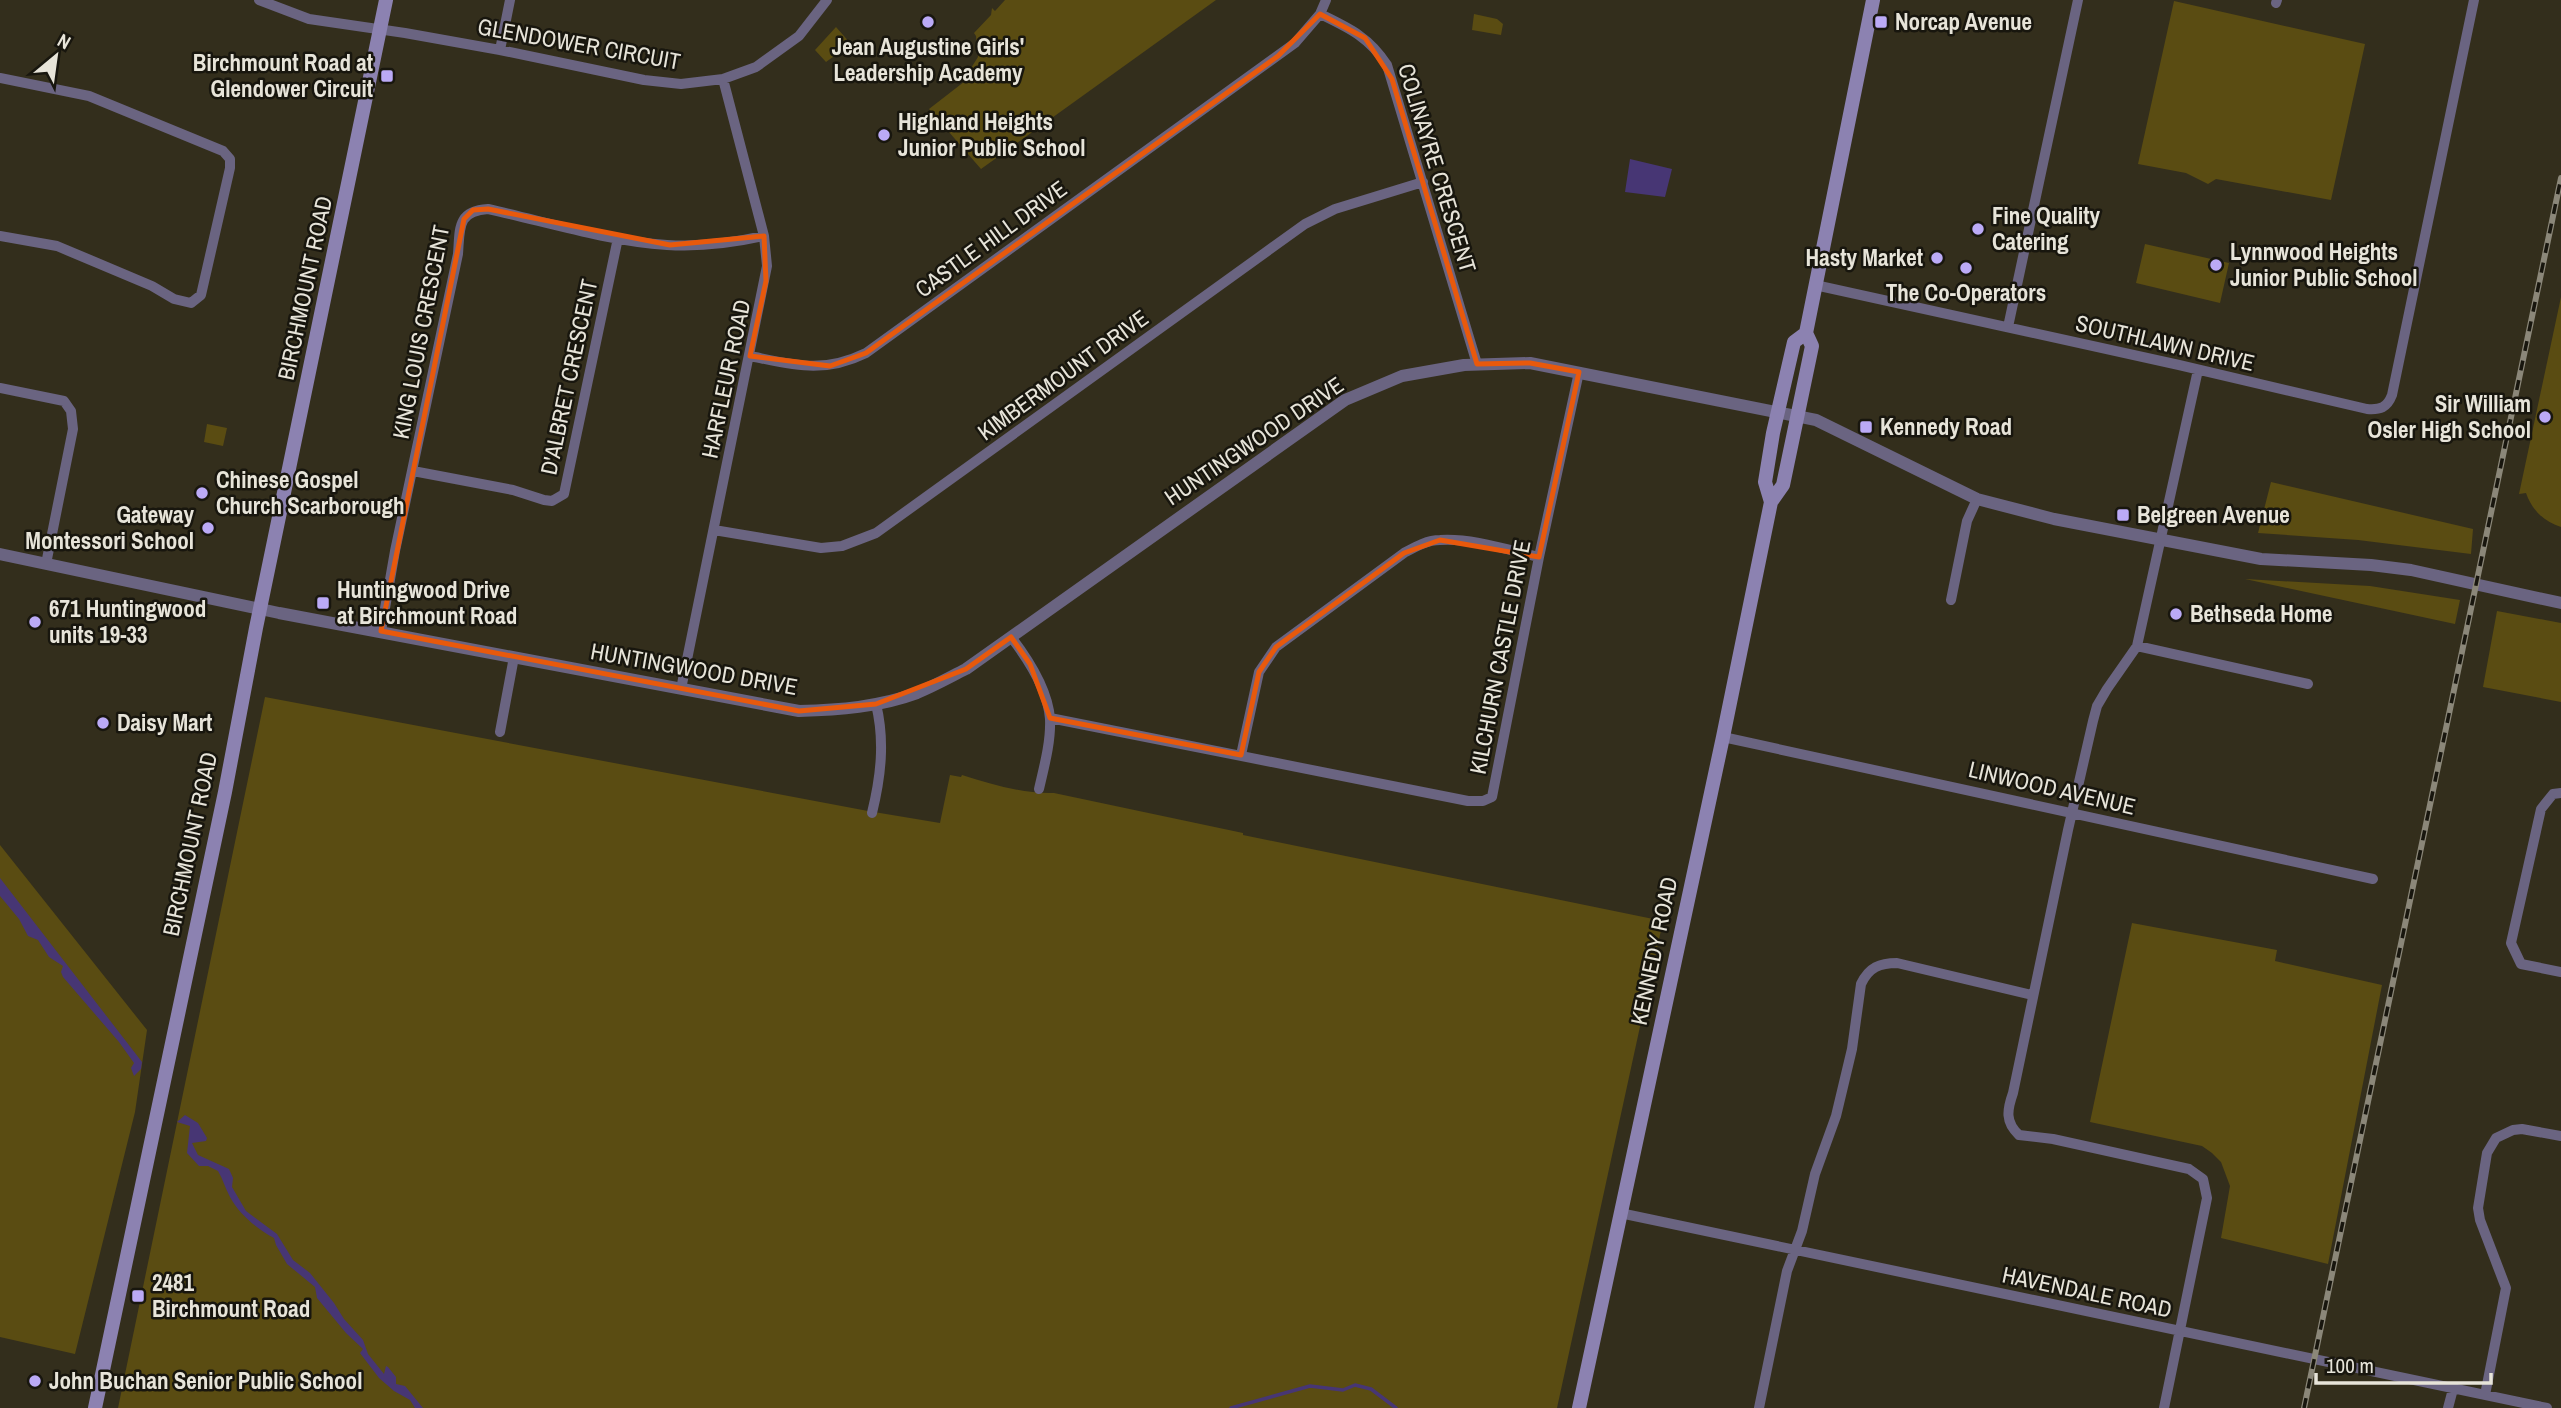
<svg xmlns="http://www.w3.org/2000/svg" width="2561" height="1408" viewBox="0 0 2561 1408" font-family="'Archivo Narrow',sans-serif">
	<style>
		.green { fill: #5a4c12 }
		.water { fill: #473674 }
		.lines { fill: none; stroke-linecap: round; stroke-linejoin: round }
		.stream { stroke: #473674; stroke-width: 3.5 }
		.minor { stroke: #6a6481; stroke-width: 10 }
		.tertiary { stroke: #6a6481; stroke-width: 12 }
		.secondary { stroke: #8c82b1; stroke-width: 14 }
		.rail-casing { stroke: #8b8779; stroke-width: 6 }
		.rail { stroke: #18160e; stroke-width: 3.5; stroke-dasharray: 10; stroke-linecap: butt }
		.marked { fill: none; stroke: #e8590c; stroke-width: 5; stroke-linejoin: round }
		.poi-dot { fill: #bbaaf6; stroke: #18160e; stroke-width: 2.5 }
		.labels { text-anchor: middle; stroke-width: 5; stroke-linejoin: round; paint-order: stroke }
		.poi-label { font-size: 23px; font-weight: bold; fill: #e7e4d9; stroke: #18160e; text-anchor: start }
		.street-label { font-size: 23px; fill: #e7e4d9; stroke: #18160e }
	</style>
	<rect width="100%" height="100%" fill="#332e1c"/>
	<path class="green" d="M1005,0H1216L981,169L929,109L969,78L966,76L978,57L976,36L974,33L991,15L992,8L995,11Z
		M2174,1L2365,44L2331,200L2216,179L2208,184L2186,173L2138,164Z
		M1474,14L1497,19L1503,24L1501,35L1472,30Z
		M836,27L851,44L826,62L815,50Z
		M2145,244L2229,263L2220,303L2136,283Z
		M2561,297V527C2544,522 2532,510 2526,493L2519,494Z
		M207,424L227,428L223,446L204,442Z
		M2271,482L2473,529L2471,554L2358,540L2258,533Z
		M2245,579L2370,586L2460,600L2455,624Z
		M2497,611L2561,623V702L2483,687Z
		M265,697L868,811L940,823L950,775L961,777L962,775C991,784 1023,794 1054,793L1243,833V835L1663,921L1557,1408H118Z
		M0,845L147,1030L135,1112L75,1354L0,1337Z
		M2132,923L2277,950L2275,961L2382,985L2328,1264L2221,1238L2230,1186L2221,1162L2212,1153L2202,1146L2090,1122Z"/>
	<path class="water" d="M1630,159L1672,169L1665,197L1625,192Z
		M0,878L142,1062L141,1069L134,1076L131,1068L134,1063L119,1042L63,977L61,972L63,966L49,957L38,940L28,936L19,919L0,896Z
		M185,1115L198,1123L207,1138L206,1141L192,1143L198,1155L229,1169L233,1178L232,1187L246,1211L277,1234L293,1260L310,1273L334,1303L344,1319L363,1340L368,1354L384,1374L386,1366L388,1367L396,1377V1384L405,1386L423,1408H415L410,1400L394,1391L379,1378L360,1353L363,1349L346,1333L317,1298L315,1287L287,1264L276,1245L274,1238C257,1229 239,1214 230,1197C225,1188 223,1179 218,1171L208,1166H199L187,1153L190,1126L177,1122Z"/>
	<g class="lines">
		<path class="stream" d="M1231,1408L1310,1386L1343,1390L1355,1385L1371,1389L1396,1408"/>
		<path class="minor" d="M259,0L309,19L405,33L500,50L644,80L681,84L723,79L756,67L799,36L827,0
			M2276,3L2277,0
			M1320,14C1349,28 1369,37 1387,65L1477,364
			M500,50L510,0
			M0,78L89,96L223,151L230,159V168L201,295L191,303L174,299L152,286L57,246L0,236
			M1815,285L2179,365L2367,409C2380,410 2387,408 2392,395L2474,0
			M2008,327L2078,0
			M750,356C794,365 823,374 866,353L1295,43L1320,14L1326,0
			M0,388L64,401L71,411L73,429L46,564
			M413,471L513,490L544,500L552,501L564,494L618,238
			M714,530L821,548L842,546L876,533L1305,224L1335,209L1423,182
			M1951,600L1967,521L1977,499
			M381,631L395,551L458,254C460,228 457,211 488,209C547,222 607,241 667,245C699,247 733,243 764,236
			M1011,637C1028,659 1048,690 1050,719C1051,742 1044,767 1039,789
			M2137,646L2308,684
			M681,689L767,266L764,236L723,79
			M1050,718L1468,801H1483L1492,797L1539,557L1579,372
			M500,732L514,657
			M1723,737L2373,879
			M1241,755L1259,672L1276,647L1404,553C1415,547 1427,540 1440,540C1473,538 1508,550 1539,557
			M2561,793L2553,794L2541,809L2511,943L2521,964L2561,972
			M872,813C881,776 885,741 876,704
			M1620,1213L2547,1408
			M2485,1395L2506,1288L2480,1220L2478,1208L2487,1153L2496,1138L2513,1130L2522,1129L2561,1136
			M1759,1408L1787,1271L1802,1231L1815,1174L1836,1116L1852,1049L1861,984C1869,967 1880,963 1897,963L2032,995
			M2164,1408L2207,1198L2203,1179L2189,1169L2053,1139L2019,1135C2005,1122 2007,1110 2013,1093L2068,830L2093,721L2097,706L2107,689L2137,646L2198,370
			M2448,1408L2453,1389"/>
		<path class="tertiary" d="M0,554L279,613L799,711C839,710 879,707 917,693C934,686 950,677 966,669L1345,400L1402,376L1464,365L1530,363L1816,420L1977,499L2054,519L2261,559L2371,565L2411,570L2561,603"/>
		<path class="secondary" d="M1771,502L1765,482L1773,433L1794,342L1806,333
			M95,1408L225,792L256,628L386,0
			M1579,1408L1723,737L1771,502L1783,485L1812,346L1806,333L1873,0"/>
		<defs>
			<path id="rail" d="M2304,1408L2561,178"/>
		</defs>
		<use href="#rail" class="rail-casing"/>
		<use href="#rail" class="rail"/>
	</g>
	<path class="marked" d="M1320,14L1365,38L1392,79L1477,364L1530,363L1579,372L1539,557L1440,540L1404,553L1276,647L1259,672L1241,755L1050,718L1030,664L1011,637L966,669L876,704L799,711L381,631L464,219L473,210L488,209L670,245L764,236L766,281L750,356L830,366L866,353L1278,56Z"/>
	<g class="poi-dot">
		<circle cx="928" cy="22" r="7"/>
		<rect x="1874" y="15" width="14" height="14" rx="3.5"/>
		<rect x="380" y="69" width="14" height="14" rx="3.5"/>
		<circle cx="884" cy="135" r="7"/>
		<circle cx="1978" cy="229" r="7"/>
		<circle cx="1937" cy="258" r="7"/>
		<circle cx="2216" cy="265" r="7"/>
		<circle cx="1966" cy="268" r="7"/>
		<circle cx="2545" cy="417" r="7"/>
		<rect x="1859" y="420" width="14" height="14" rx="3.5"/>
		<circle cx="202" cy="493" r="7"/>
		<rect x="2116" y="508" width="14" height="14" rx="3.5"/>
		<circle cx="208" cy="528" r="7"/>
		<rect x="316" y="596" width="14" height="14" rx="3.5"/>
		<circle cx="2176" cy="614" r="7"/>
		<circle cx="35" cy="622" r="7"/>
		<circle cx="103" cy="723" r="7"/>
		<rect x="131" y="1289" width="14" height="14" rx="3.5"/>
		<circle cx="35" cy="1381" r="7"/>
	</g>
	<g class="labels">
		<g class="poi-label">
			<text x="1895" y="30">Norcap Avenue</text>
			<text x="928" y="55" text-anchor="middle">Jean Augustine Girls'<tspan x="928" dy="26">Leadership Academy</tspan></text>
			<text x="373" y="71" text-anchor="end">Birchmount Road at<tspan x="373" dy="26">Glendower Circuit</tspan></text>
			<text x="898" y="130">Highland Heights<tspan x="898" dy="26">Junior Public School</tspan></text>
			<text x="1992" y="224">Fine Quality<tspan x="1992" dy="26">Catering</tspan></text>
			<text x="2230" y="260">Lynnwood Heights<tspan x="2230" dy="26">Junior Public School</tspan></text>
			<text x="1923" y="266" text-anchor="end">Hasty Market</text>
			<text x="1966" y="301" text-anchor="middle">The Co-Operators</text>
			<text x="2531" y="412" text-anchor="end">Sir William<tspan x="2531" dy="26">Osler High School</tspan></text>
			<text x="1880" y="435">Kennedy Road</text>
			<text x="216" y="488">Chinese Gospel<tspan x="216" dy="26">Church Scarborough</tspan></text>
			<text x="194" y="523" text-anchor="end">Gateway<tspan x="194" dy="26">Montessori School</tspan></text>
			<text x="2137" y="523">Belgreen Avenue</text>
			<text x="337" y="598">Huntingwood Drive<tspan x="337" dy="26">at Birchmount Road</tspan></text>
			<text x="49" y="617">671 Huntingwood<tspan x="49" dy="26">units 19-33</tspan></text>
			<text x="2190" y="622">Bethseda Home</text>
			<text x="117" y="731">Daisy Mart</text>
			<text x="152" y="1291">2481<tspan x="152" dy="26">Birchmount Road</tspan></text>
			<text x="49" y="1389">John Buchan Senior Public School</text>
		</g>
		<g class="street-label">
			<text transform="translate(579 44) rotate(10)" y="8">GLENDOWER CIRCUIT</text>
			<text transform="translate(1437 168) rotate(73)" y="8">COLINAYRE CRESCENT</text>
			<text transform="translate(991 239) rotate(-36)" y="8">CASTLE HILL DRIVE</text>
			<text transform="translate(305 288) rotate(-78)" y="8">BIRCHMOUNT ROAD</text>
			<text transform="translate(421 332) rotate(-79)" y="8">KING LOUIS CRESCENT</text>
			<text transform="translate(2165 343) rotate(13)" y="8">SOUTHLAWN DRIVE</text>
			<text transform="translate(1063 375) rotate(-36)" y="8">KIMBERMOUNT DRIVE</text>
			<text transform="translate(569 377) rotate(-78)" y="8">D'ALBRET CRESCENT</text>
			<text transform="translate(726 379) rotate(-78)" y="8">HARFLEUR ROAD</text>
			<text transform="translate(1254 441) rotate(-34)" y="8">HUNTINGWOOD DRIVE</text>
			<text transform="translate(1500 657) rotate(-79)" y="8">KILCHURN CASTLE DRIVE</text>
			<text transform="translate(694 669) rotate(10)" y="8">HUNTINGWOOD DRIVE</text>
			<text transform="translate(2052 788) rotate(13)" y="8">LINWOOD AVENUE</text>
			<text transform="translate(190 844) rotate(-78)" y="8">BIRCHMOUNT ROAD</text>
			<text transform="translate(1654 951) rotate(-78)" y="8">KENNEDY ROAD</text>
			<text transform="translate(2087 1292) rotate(12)" y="8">HAVENDALE ROAD</text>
		</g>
	</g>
	<g transform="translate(56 56) rotate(29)" stroke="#18160e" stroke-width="5" paint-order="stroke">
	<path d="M0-5L12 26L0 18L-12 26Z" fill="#e7e4d9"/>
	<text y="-10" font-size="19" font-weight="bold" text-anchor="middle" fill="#e7e4d9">N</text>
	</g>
	<path d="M2316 1373v10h175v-10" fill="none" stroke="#e7e4d9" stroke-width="3.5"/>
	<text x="2326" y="1373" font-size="21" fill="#e7e4d9" stroke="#18160e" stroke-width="5" paint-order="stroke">100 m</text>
</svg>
